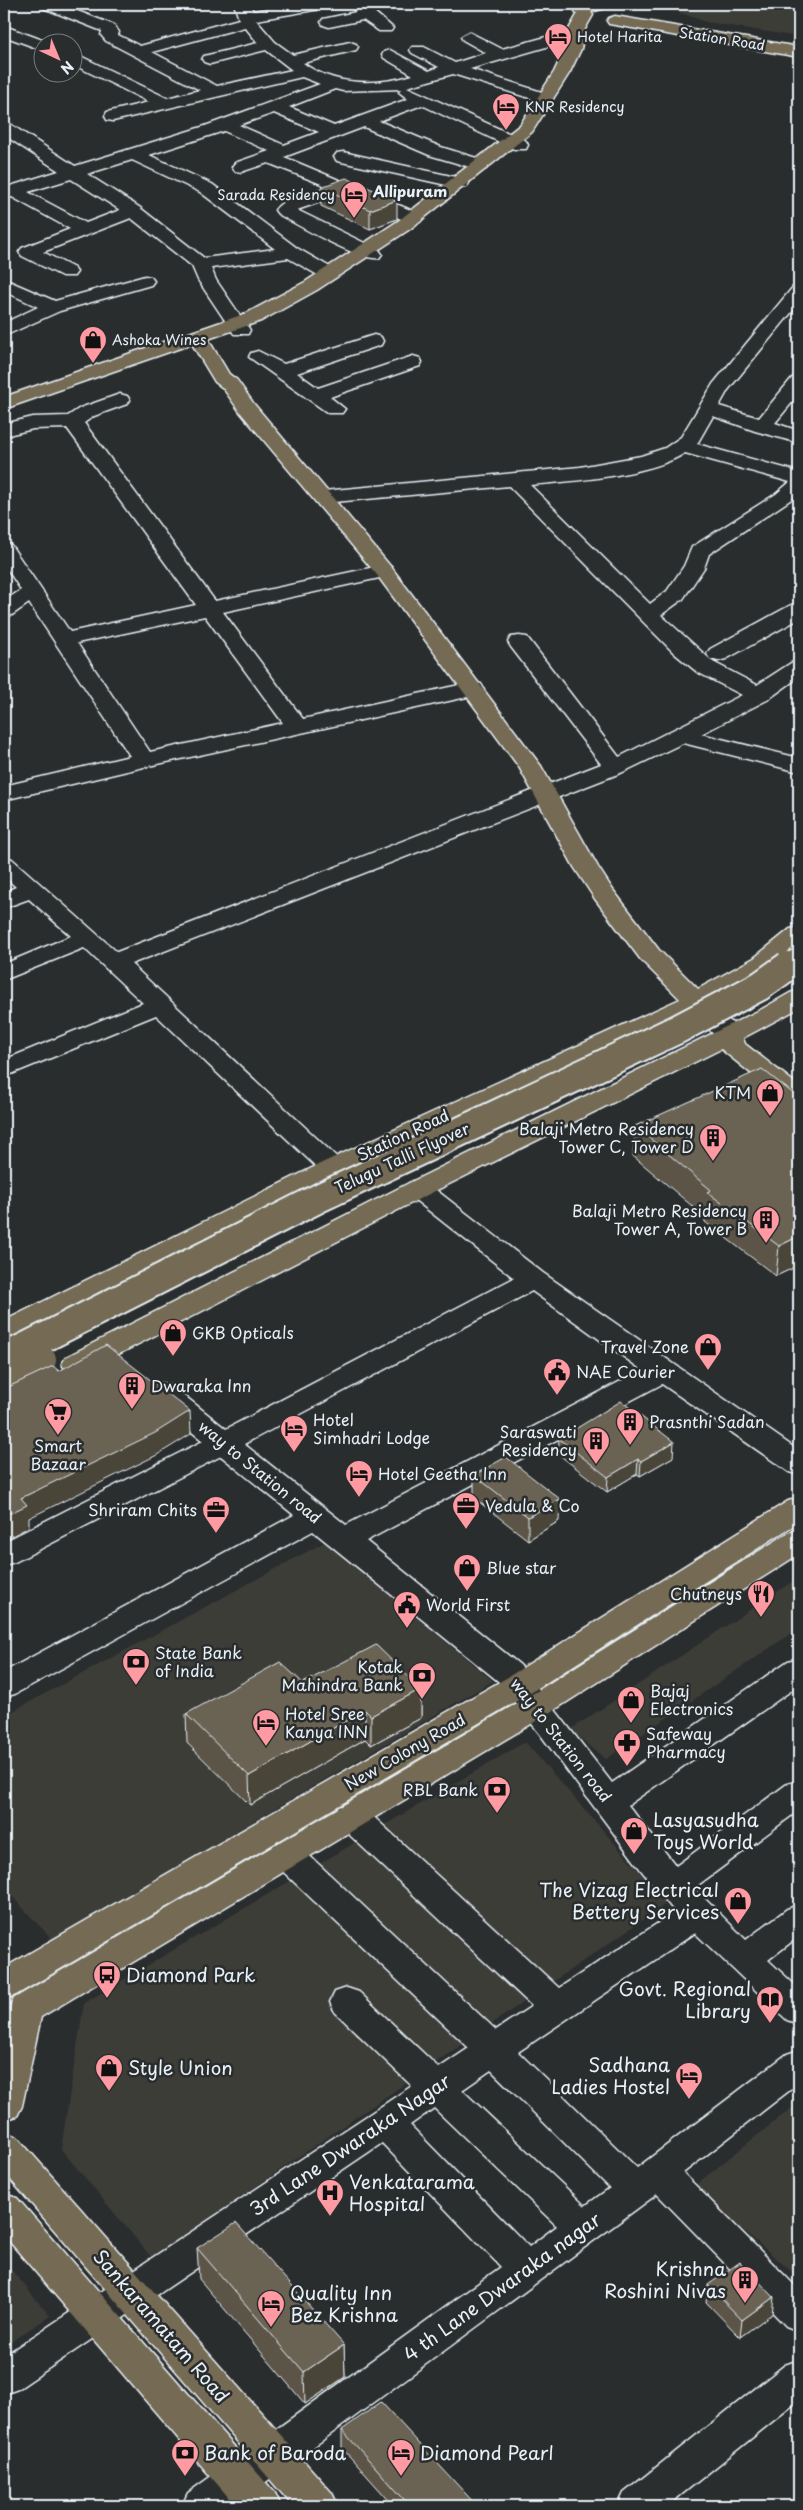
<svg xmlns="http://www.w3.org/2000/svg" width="803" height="2510" viewBox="0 0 803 2510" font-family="'Playpen Sans',sans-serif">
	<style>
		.built { fill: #3d3d39 }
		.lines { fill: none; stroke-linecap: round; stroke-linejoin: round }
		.minor-casing { stroke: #e8f1f8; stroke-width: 3 }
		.major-casing { stroke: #e8f1f8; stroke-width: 3 }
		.minor { fill: #2a2d2e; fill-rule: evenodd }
		.major { fill: #746b52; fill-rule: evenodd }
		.major-bridge-far1-casing { stroke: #e8f1f8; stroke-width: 25; stroke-linecap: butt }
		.major-bridge-casing { stroke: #e8f1f8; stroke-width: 32; stroke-linecap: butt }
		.major-bridge-far1 { stroke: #746b52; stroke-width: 22 }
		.major-bridge { stroke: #746b52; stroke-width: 28 }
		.wall { fill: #5b5447; stroke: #e8f1f8 }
		.shaded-wall { fill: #4a4539; stroke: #e8f1f8 }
		.building { fill: #6a6252; stroke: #e8f1f8 }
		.labels { text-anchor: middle; stroke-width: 5; stroke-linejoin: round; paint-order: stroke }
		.far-poi-label { font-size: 14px; fill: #e8f1f8; stroke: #2a2d2e; text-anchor: start }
		.far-street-label { font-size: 14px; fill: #e8f1f8; stroke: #2a2d2e }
		.far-neighbourhood-label { font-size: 15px; font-weight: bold; fill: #e8f1f8; stroke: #2a2d2e }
		.poi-label { font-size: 16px; fill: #e8f1f8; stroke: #2a2d2e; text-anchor: start }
		.street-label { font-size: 16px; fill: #e8f1f8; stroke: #2a2d2e }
		.near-poi-label { font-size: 19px; fill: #e8f1f8; stroke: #2a2d2e; text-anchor: start }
		.near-street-label { font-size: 19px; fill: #e8f1f8; stroke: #2a2d2e }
	</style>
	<rect width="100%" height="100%" fill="#2a2d2e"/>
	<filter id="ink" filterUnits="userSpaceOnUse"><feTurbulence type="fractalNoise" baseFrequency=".02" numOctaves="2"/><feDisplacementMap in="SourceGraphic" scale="10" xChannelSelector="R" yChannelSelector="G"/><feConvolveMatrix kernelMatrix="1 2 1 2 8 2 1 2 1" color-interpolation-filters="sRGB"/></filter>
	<g filter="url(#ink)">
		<path class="built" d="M656,4H799V37L706,22Z
			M325,1542L493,1681L52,1939L4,1888V1716Z
			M799,1577V1628L606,1759L570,1730Z
			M525,1742L667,1903L152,2258L61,2149L84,2003Z
			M799,2102V2278L693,2187Z
			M4,2261L50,2316L4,2346Z"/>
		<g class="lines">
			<defs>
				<path id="minor" d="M38,4H59L114,25L119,32L118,35L140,46L239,19L234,4H250L253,11L295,4H328L325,7L320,9L256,20L275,42L293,55L350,42L356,44L358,47L356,50L303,63C334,86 377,86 413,75L384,58L382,55L384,52L390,50L429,71L439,67L412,53L410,50L412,47H424L455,63L486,53L463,40L461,37L469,32L502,49L575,29L583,34L581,37L470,69L551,95L553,98L551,101H539L453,74L407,87L526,141L528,145L526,149H514L422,105L379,121L441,147L486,161L489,165L486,169L480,170L429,155L364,127L284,157L420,214L423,218L420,222H408L344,194L297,210L379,250L382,254L379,258C361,262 296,224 278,214L275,210C285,196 313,192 329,187L268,163L241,172L235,171L232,167L235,163L269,151L224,131L149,155L212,184L297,248L335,270L338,274L335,278H323L288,258L211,268L216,280L250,330L248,334H234L198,280L192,266L131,218L43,252L74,268L77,272L74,276H62L22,256L19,252L22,248L70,229L12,197L4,199V188L59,171L4,135V123L10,124L75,166L205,126L320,84L302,77L113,121L107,120L105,116L107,112L149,102L72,64V52L167,98L200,90L106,41L101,35L102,31L41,7ZM245,27L258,43L204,56L202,59L204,62L210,64L266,50L292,70L217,86L152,52ZM335,89L343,91L401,89L399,92L408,99L334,126L289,107ZM274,113L319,132L284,145L239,125ZM132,160L200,192L275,249L204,258L139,207L87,174ZM71,179L120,210L86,223L28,192Z
					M349,4H365L393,28L391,31H379L363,20L329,27L323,25L321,22L323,19L356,12Z
					M4,26L10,28L48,42H42V50L4,36Z
					M343,152L460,178L466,179L469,183L466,187L460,188L337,161L334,157L337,153Z
					M145,276L151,277L154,281L151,285L60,311L4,336V323L38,307L4,291V279L55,301Z
					M799,286V303L728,390L719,406L759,418L792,378L799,376V394L775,423L799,431V443L755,431L713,416L697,444L799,472V494L709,554L704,568L683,599L661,615L713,662L757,685L791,663L799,661V677L767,700L701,734L799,758V772L683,743L623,772L131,964L342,1162L346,1168L342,1174L333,1176L324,1174L156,1015L4,1077V1060L143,1003L84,948L4,980V964L71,936L29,899L4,908V892L16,887L4,876V857L12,859L117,952L601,764L511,647L508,642L511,637L519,636L527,637L619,757L742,695L697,672L674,653L509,486L323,503L316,501L313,497L316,493L323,491L580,467L641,456L665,448L681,437L713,384L793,287ZM685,453L790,482L776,494L692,547L684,566L667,591L650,604L530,485C572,481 650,476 685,453Z
					M374,335L381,337L383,341L381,345L297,373L318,388L413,356L420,358L422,362L420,366L330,397L345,409L342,413H328L249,357L251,353L258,351L284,364Z
					M120,394L127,396L130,400L127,404L94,416L84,423L215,601L384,565L391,567L394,571L391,575L384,577L223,612L303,719L473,682L481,684L484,689L481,694L144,767L4,800V786L130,756L29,603L12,615L4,616V601L21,590L4,564V543L11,545L70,632L196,605L67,428L33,429L4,436V424L33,417L68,416L80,408ZM205,616L283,723L150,752L77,643Z
					M799,604V619L726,659L718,661L710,659L707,654L710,649L791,605Z
					M696,993L705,996L739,1030L743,1035L739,1040C717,1046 702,1021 687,1006L683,1001L687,996Z
					M418,1181L427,1183L543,1273L799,1451V1475L789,1472L662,1384L366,1541L520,1665L612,1783L788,1661L799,1658V1685L628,1805L676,1866L787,1784L799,1781V1810L694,1888L746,1940L787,1909L799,1905V1936L768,1960L799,1989V2024L787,2020L695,1933L518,2052L637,2168L787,2054L799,2050V2083L683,2173L799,2290V2331L786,2326L657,2194L233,2506H182L188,2493L501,2267L382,2143L18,2389L4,2394V2356L412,2086L335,2012L330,2002L335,1992L347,1988L359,1992L439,2068L469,2048L274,1863L269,1854L274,1845L286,1841L298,1845L496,2030L532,2006L339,1825L335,1816L339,1807L351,1804L363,1807L559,1988L675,1912L641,1870L540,1734L498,1681L313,1531L15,1694L4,1697V1672L294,1515L221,1456L15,1562L4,1565V1542L203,1441L151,1399L147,1392L151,1385L161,1383L171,1385L226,1429L514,1278L409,1195L405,1189L409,1183ZM532,1291L642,1370L346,1525L244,1444ZM491,2070L610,2188L585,2206L462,2090ZM434,2108L557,2226L529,2247L410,2125Z
					M799,2360V2400L667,2506H618L624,2493L785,2365Z"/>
				<path id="major" d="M582,4H612L609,7L591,12L593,15L585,29L581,49L570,72L532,132L410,229L317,290L261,321L208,339L229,374L237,380L254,404L391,567L541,766L598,867L613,890L659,950L698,989L754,958L790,929L799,927V946L772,968L705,1006L342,1174L14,1338L4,1341V1321L324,1162L680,999L641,960L595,899L574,867L519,767L377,575L240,412L223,388L215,382L192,344L4,409V397L247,313L305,282L398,221L520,125L554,72L565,49L569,29L577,15L575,11Z
					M615,16L799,47V57L609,24L607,21L609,18Z
					M799,990V1008L743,1038L745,1044L799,1086V1107L790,1105L721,1049L427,1195L86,1371L76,1373L66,1371L62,1364L66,1357L409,1183L762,1009L790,993Z
					M799,1498V1522L530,1693L16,1995L4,1999V1968L508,1677L788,1501Z
					M799,1530V1554L548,1714L41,2017L22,2106L17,2116L4,2120C4,2085 0,2031 13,1999L526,1698L788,1533Z
					M4,2132L17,2137L332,2493L338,2506H293L4,2172Z
					M4,2194L17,2198L275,2493L281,2506H236L4,2235Z"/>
			</defs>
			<use href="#minor" class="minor-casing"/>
			<use href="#major" class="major-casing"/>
			<use href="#minor" class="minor"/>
			<use href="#major" class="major"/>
			<defs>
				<path id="major-bridge-far1" d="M786,968L799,959"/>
				<path id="major-bridge" d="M4,1358L321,1197L678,1029L760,986L788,966
					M4,1379L42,1360"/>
			</defs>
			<use href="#major-bridge-far1" class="major-bridge-far1-casing"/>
			<use href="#major-bridge" class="major-bridge-casing"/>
			<use href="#major-bridge-far1" class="major-bridge-far1"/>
			<use href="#major-bridge" class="major-bridge"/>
		</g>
		<path class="wall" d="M321,187L397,219L370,229L321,206Z
			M799,1098V1274L793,1268L776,1276L705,1222V1217L633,1156L635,1126Z
			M559,1439L673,1457L640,1476L637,1474L607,1492L558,1454Z
			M474,1475L559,1521L528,1540L474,1498Z
			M303,1683L421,1689V1718L371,1745L365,1739L250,1805L187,1743L186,1714Z
			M197,2248L344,2345L345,2377L305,2404L199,2279Z
			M708,2285L772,2314L740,2337L706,2302Z
			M342,2430L477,2506H394L342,2448Z"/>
		<path class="shaded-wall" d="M397,200V219L370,229V210Z
			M795,1238L793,1268L776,1276L779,1246Z
			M190,1411L191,1434L157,1455L29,1518V1527L4,1540V1516L21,1498Z
			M674,1442L673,1457L640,1476L641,1461Z
			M638,1459L637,1474L607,1492L608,1477Z
			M560,1499L559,1521L528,1540V1517Z
			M421,1689V1718L371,1745V1716Z
			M365,1710V1739L250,1805L249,1776Z
			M774,2297L772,2314L740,2337L742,2320Z
			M344,2345L345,2377L305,2404L304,2372Z"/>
		<path class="building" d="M346,178L397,200L370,210L321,187Z
			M762,1069L799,1098V1242L795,1238L779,1246L707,1192L711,1190L635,1126Z
			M106,1345L190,1411L155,1433L21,1498L27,1505L4,1516V1389L53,1366L59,1371Z
			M621,1401L674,1442L641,1461L638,1459L608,1477L559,1439Z
			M506,1457L560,1499L528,1517L474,1475Z
			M376,1645L421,1689L371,1716L365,1710L249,1776L186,1714L280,1662L303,1683Z
			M236,2223L344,2345L304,2372L197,2248Z
			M740,2262L774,2297L742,2320L708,2285Z
			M381,2402L477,2506H410L342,2430Z"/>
	</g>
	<defs>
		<symbol id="hotel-pin" viewBox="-11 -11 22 30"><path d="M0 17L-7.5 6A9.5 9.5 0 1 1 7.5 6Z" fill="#ff9aa2" stroke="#2a2d2e"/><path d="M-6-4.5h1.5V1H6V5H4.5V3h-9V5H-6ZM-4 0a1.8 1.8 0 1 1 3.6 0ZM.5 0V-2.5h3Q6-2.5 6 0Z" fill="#111"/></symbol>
		<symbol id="shop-pin" viewBox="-11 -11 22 30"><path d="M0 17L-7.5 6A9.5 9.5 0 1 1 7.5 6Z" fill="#ff9aa2" stroke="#2a2d2e"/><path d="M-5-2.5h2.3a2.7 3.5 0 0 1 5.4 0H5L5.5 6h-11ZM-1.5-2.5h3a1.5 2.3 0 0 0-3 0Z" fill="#111"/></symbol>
		<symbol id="building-pin" viewBox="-11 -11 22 30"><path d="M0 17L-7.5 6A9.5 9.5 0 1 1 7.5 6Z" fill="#ff9aa2" stroke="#2a2d2e"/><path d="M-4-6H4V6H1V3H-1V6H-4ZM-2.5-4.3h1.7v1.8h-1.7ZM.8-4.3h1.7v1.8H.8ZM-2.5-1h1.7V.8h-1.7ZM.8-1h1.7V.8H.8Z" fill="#111"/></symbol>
		<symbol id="civic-pin" viewBox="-11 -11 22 30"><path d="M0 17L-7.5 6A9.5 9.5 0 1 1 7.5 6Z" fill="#ff9aa2" stroke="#2a2d2e"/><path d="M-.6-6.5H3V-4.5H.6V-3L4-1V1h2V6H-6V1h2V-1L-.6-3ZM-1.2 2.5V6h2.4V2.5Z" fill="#111"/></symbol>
		<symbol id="supermarket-pin" viewBox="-11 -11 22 30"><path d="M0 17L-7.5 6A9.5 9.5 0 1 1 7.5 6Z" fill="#ff9aa2" stroke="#2a2d2e"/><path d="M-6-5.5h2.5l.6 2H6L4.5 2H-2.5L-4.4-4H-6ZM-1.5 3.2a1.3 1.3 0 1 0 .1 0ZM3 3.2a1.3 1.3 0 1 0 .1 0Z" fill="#111"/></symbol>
		<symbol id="office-pin" viewBox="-11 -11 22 30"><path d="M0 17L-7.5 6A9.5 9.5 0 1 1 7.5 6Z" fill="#ff9aa2" stroke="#2a2d2e"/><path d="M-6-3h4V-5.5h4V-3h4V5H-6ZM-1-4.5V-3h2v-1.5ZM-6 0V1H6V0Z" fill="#111"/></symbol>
		<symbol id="restaurant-pin" viewBox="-11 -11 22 30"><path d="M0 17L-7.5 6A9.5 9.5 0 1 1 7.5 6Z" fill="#ff9aa2" stroke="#2a2d2e"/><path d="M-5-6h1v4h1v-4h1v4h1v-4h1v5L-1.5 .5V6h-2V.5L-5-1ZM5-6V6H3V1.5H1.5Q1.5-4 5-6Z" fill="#111"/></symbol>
		<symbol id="bank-pin" viewBox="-11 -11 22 30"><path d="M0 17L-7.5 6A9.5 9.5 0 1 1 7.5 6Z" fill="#ff9aa2" stroke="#2a2d2e"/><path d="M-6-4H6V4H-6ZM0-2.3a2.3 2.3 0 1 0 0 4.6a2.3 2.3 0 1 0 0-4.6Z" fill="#111"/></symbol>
		<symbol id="pharmacy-pin" viewBox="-11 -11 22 30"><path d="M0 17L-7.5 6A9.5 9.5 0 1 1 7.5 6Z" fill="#ff9aa2" stroke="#2a2d2e"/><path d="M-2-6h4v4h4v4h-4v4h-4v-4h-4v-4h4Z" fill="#111"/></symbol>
		<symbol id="bus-pin" viewBox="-11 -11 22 30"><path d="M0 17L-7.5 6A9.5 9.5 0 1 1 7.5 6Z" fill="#ff9aa2" stroke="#2a2d2e"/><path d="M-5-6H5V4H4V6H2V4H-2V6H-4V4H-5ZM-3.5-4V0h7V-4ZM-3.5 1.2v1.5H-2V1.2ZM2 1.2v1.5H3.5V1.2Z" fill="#111"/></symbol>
		<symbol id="library-pin" viewBox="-11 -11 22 30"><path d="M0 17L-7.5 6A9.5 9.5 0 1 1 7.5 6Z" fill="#ff9aa2" stroke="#2a2d2e"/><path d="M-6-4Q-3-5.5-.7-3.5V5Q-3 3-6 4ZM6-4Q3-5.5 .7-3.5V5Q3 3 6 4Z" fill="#111"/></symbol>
		<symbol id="hospital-pin" viewBox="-11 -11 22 30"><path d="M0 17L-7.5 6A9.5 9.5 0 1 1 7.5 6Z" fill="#ff9aa2" stroke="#2a2d2e"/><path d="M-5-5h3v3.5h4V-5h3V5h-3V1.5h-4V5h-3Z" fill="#111"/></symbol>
	</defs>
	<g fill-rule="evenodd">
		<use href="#hotel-pin" x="542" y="21" width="32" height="43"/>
		<use href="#hotel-pin" x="490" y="91" width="32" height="43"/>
		<use href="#hotel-pin" x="338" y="179" width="32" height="43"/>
		<use href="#shop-pin" x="77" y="324" width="32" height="43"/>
		<use href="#shop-pin" x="754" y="1077" width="32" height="43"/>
		<use href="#building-pin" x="697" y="1122" width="32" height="43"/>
		<use href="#building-pin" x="750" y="1204" width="32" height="43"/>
		<use href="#shop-pin" x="157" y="1317" width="32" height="43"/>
		<use href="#shop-pin" x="692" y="1331" width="32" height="43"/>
		<use href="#civic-pin" x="541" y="1356" width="32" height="43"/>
		<use href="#building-pin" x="116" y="1370" width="32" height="43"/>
		<use href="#supermarket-pin" x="42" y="1396" width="32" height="43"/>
		<use href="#building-pin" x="614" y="1406" width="32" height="43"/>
		<use href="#hotel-pin" x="278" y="1413" width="32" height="43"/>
		<use href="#building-pin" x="580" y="1425" width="32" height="43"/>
		<use href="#hotel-pin" x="343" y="1458" width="32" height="43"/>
		<use href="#office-pin" x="450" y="1490" width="32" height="43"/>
		<use href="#office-pin" x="200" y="1494" width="32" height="43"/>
		<use href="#shop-pin" x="451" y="1552" width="32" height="43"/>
		<use href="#restaurant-pin" x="745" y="1578" width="32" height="43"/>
		<use href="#civic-pin" x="391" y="1589" width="32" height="43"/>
		<use href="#bank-pin" x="120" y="1646" width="32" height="43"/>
		<use href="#bank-pin" x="406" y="1660" width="32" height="43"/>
		<use href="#shop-pin" x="615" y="1684" width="32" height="43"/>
		<use href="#hotel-pin" x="250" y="1707" width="32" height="43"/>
		<use href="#pharmacy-pin" x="611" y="1727" width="32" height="43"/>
		<use href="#bank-pin" x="481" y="1774" width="32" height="43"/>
		<use href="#shop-pin" x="618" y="1815" width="32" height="43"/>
		<use href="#shop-pin" x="722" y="1885" width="32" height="43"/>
		<use href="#bus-pin" x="91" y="1959" width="32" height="43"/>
		<use href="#library-pin" x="754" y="1984" width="32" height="43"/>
		<use href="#shop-pin" x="93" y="2052" width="32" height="43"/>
		<use href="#hotel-pin" x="673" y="2060" width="32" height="43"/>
		<use href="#hospital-pin" x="314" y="2177" width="32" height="43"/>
		<use href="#building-pin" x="729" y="2264" width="32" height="43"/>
		<use href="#hotel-pin" x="255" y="2288" width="32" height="43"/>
		<use href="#bank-pin" x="169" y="2437" width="32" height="43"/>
		<use href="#hotel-pin" x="385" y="2437" width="32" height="43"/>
	</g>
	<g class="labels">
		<g class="far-poi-label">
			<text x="577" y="42">Hotel Harita</text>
			<text x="525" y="112">KNR Residency</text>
			<text x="335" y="200" text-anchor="end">Sarada Residency</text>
			<text x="112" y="345">Ashoka Wines</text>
		</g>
		<g class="far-street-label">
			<text transform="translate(722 39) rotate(9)" y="5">Station Road</text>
		</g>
		<g class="far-neighbourhood-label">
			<text x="410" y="197">Allipuram</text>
		</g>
		<g class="poi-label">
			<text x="751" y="1099" text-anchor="end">KTM</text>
			<text x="694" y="1135" text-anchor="end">Balaji Metro Residency<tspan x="694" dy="18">Tower C, Tower D</tspan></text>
			<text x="747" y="1217" text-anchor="end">Balaji Metro Residency<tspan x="747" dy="18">Tower A, Tower B</tspan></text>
			<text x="192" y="1339">GKB Opticals</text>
			<text x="689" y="1353" text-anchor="end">Travel Zone</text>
			<text x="576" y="1378">NAE Courier</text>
			<text x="151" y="1392">Dwaraka Inn</text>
			<text x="313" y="1426">Hotel<tspan x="313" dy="18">Simhadri Lodge</tspan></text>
			<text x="649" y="1428">Prasnthi Sadan</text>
			<text x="577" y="1438" text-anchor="end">Saraswati<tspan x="577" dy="18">Residency</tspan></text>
			<text x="58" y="1452" text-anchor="middle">Smart<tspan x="58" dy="18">Bazaar</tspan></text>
			<text x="378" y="1480">Hotel Geetha Inn</text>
			<text x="485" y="1512">Vedula &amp; Co</text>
			<text x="197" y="1516" text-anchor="end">Shriram Chits</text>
			<text x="486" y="1574">Blue star</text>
			<text x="742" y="1600" text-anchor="end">Chutneys</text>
			<text x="426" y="1611">World First</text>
			<text x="155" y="1659">State Bank<tspan x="155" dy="18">of India</tspan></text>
			<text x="403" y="1673" text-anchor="end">Kotak<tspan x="403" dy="18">Mahindra Bank</tspan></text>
			<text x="650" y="1697">Bajaj<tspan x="650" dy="18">Electronics</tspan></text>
			<text x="285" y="1720">Hotel Sree<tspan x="285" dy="18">Kanya INN</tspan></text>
			<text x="646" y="1740">Safeway<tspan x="646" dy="18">Pharmacy</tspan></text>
			<text x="478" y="1796" text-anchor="end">RBL Bank</text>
		</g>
		<g class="street-label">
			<text transform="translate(403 1135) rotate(-25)" y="6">Station Road</text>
			<text transform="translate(402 1158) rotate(-25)" y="6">Telugu Talli Flyover</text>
			<text transform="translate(260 1472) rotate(39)" y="6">way to Station road</text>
			<text transform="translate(561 1740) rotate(52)" y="6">way to Station road</text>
			<text transform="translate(405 1752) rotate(-30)" y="6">New Colony Road</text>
		</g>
		<g class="near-poi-label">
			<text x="653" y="1827">Lasyasudha<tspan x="653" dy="22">Toys World</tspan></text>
			<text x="719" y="1897" text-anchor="end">The Vizag Electrical<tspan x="719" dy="22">Bettery Services</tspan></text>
			<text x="126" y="1982">Diamond Park</text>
			<text x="751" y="1996" text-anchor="end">Govt. Regional<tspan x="751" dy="22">Library</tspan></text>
			<text x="670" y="2072" text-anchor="end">Sadhana<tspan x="670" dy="22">Ladies Hostel</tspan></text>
			<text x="128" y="2075">Style Union</text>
			<text x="349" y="2189">Venkatarama<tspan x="349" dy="22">Hospital</tspan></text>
			<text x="726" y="2276" text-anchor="end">Krishna<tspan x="726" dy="22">Roshini Nivas</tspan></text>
			<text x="290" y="2300">Quality Inn<tspan x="290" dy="22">Bez Krishna</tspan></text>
			<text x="204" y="2460">Bank of Baroda</text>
			<text x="420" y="2460">Diamond Pearl</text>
		</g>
		<g class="near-street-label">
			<text transform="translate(350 2145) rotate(-34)" y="7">3rd Lane Dwaraka Nagar</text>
			<text transform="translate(502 2287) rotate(-36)" y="7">4 th Lane Dwaraka nagar</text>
			<text transform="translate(161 2326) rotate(49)" y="7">Sankaramatam Road</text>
		</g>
	</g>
	<rect width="803" height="2510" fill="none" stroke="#2a2d2e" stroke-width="20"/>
	<rect x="10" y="10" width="783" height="2490" fill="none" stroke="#e8f1f8" stroke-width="2" filter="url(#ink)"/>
	<g transform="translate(58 58) rotate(136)"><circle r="24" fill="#2a2d2e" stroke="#767b7f"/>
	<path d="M0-4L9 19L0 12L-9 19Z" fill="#ff9aa2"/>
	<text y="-8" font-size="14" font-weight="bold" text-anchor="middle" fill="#e8f1f8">N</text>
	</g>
</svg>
